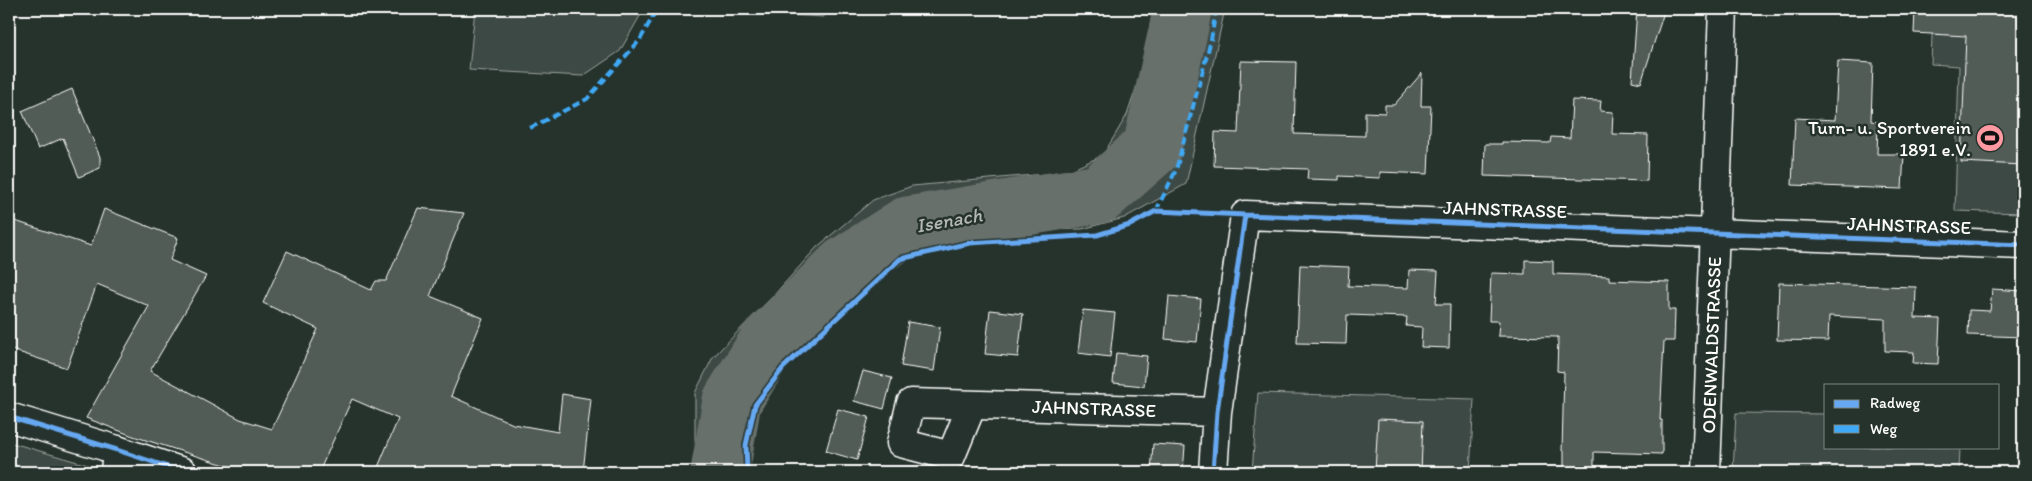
<svg xmlns="http://www.w3.org/2000/svg" width="2032" height="481" viewBox="0 0 2032 481" font-family="Itim,sans-serif">
	<style>
		.green { fill: #3e4944; stroke: #9ea4a2 }
		.lines { fill: none; stroke-linecap: round; stroke-linejoin: round }
		.river { stroke: #67706c; stroke-width: 59 }
		.building { fill: #515c57; stroke: #fff }
		.minor-casing { stroke: #fff; stroke-width: 31 }
		.secondary-casing { stroke: #fff; stroke-width: 31 }
		.minor { stroke: #26332d; stroke-width: 28 }
		.secondary { stroke: #26332d; stroke-width: 28 }
		.quiet { stroke: #3fa9f5; stroke-width: 4; stroke-dasharray: 8 4; stroke-linecap: butt }
		.cycleway-casing { stroke: #26332d; stroke-width: 8 }
		.cycleway { stroke: #66a8f1; stroke-width: 5 }
		.labels { text-anchor: middle; stroke-width: 5; stroke-linejoin: round; paint-order: stroke }
		.poi-label { font-size: 19px; fill: #fff; stroke: #26332d; text-anchor: end }
		.street-label { font-size: 19px; fill: #fff; stroke: #26332d }
		.water-label { font-size: 20px; font-style: italic; fill: #b3b8b6; stroke: #26332d }
	</style>
	<rect width="100%" height="100%" fill="#26332d"/>
	<filter id="ink" filterUnits="userSpaceOnUse"><feTurbulence type="fractalNoise" baseFrequency=".02" numOctaves="2"/><feDisplacementMap in="SourceGraphic" scale="10" xChannelSelector="R" yChannelSelector="G"/><feConvolveMatrix kernelMatrix="1 2 1 2 8 2 1 2 1" color-interpolation-filters="sRGB"/></filter>
	<g filter="url(#ink)">
		<path class="green" d="M475,9H644L620,51L583,76L469,70Z
			M739,9H824V17L739,12Z
			M1153,9H1225L1186,184L1124,218L1082,229L1014,230L903,242L843,291L766,371L733,423L732,472H697L695,437V393L713,357L774,295L817,247L873,200L912,186L1067,172L1103,155L1127,115L1142,70Z
			M1933,9H2023V213L1955,211L1959,66L1931,64Z
			M1258,393L1474,399L1470,472H1252Z
			M1736,413L1826,414V447H1960L1959,472H1833L1771,469V472H1733Z
			M9,442L98,468L97,472H9Z"/>
		<g class="lines">
			<path class="river" d="M720,472L732,401L769,341L845,266L907,226L1100,194L1152,148L1179,27L1182,9"/>
		</g>
		<path class="building" d="M1637,9H1665L1641,83L1632,81Z
			M1915,9H2023V165L1961,162L1966,36L1914,33Z
			M1241,61L1296,62L1294,134L1365,136V112L1385,113V105H1394L1422,73L1421,106H1431L1428,174L1380,172V178L1339,176V180L1307,179L1308,169L1214,166L1215,132L1238,133Z
			M1838,61L1873,63L1871,121L1878,122L1877,154H1904L1902,189L1792,185L1795,118L1835,120Z
			M72,89L100,157V168L79,177L63,138L38,149L22,111Z
			M1572,100L1601,101L1600,111L1613,112L1612,134L1648,135L1647,181L1484,176L1485,144H1502V142L1550,143L1551,137L1570,138Z
			M418,208L464,213L430,296L483,318L451,396L513,424L558,432L562,394L591,399L583,472H376L398,419L352,399L319,472H247L133,436L86,418L149,306L97,284L67,368L9,349V219L91,246L104,209L178,238L170,260L206,276L150,371L240,419L272,429L318,329L263,303L287,251L371,290L376,281H386Z
			M1525,260L1553,261V274L1609,276V280L1669,282V310H1675L1674,341H1664L1660,420H1662V454L1594,452V472H1564V451H1562L1564,372L1557,371L1558,337L1498,336L1499,321H1489L1491,273L1525,274Z
			M1300,265L1349,267L1348,286L1408,288L1409,270L1438,271L1436,304H1450L1449,348L1421,347L1422,327L1406,326L1407,317L1347,315L1346,344L1297,343Z
			M1779,283L1916,287L1915,318L1940,319L1938,364L1913,363L1914,352L1885,351V319L1829,316L1828,341L1777,340Z
			M1992,289L2023,291V337L1968,335L1969,310L1990,311Z
			M1169,296L1201,299L1197,342L1165,339Z
			M990,310L1023,314L1018,357L985,354Z
			M1083,310L1115,313L1110,357L1078,353Z
			M908,322L940,327L934,371L901,366Z
			M1116,353L1147,356L1144,386L1113,383Z
			M863,371L892,378L884,409L854,401Z
			M838,409L869,417L857,460L826,451Z
			M1378,419L1423,421L1421,472H1375Z
			M1153,444L1185,446L1183,472H1151Z"/>
		<g class="lines">
			<defs>
				<path id="minor" d="M972,405L951,456L901,443L911,403L1217,412
					M115,472L117,450
					M1213,472L1217,412L1245,215L2023,245
					M1706,472L1723,9"/>
				<path id="secondary" d="M9,417L117,450L183,472"/>
			</defs>
			<use href="#minor" class="minor-casing"/>
			<use href="#secondary" class="secondary-casing"/>
			<use href="#minor" class="minor"/>
			<use href="#secondary" class="secondary"/>
			<path class="quiet" d="M530,128L587,99L640,40L657,9
				M1156,211L1176,170L1211,40L1216,9"/>
			<defs>
				<path id="cycleway" d="M9,417L117,450L183,472
					M747,472L746,445L755,405L783,368L900,259L970,243L1097,235L1130,225L1156,211L1245,215
					M1213,472L1217,412L1245,215L2023,245"/>
			</defs>
			<use href="#cycleway" class="cycleway-casing"/>
			<use href="#cycleway" class="cycleway"/>
		</g>
	</g>
	<defs>
		<symbol id="stadium-disc" viewBox="-11 -11 22 22"><circle r="9.5" fill="#ff9aa2" stroke="#26332d"/><path d="M0-5a6.5 5 0 1 0 0 10a6.5 5 0 1 0 0-10ZM-3.5-1.8h7v3.6h-7Z" fill="#111"/></symbol>
	</defs>
	<g fill-rule="evenodd">
		<use href="#stadium-disc" x="1974" y="122" width="32" height="32"/>
	</g>
	<g class="labels">
		<g class="poi-label">
			<text x="1971" y="134">Turn- u. Sportverein<tspan x="1971" dy="22">1891 e.V.</tspan></text>
		</g>
		<g class="street-label">
			<text transform="translate(1505 209) rotate(2)" y="7">JAHNSTRASSE</text>
			<text transform="translate(1909 225) rotate(2)" y="7">JAHNSTRASSE</text>
			<text transform="translate(1711 345) rotate(-88)" y="7">ODENWALDSTRASSE</text>
			<text transform="translate(1094 408) rotate(2)" y="7">JAHNSTRASSE</text>
		</g>
		<g class="water-label">
			<text transform="translate(949 220) rotate(-10)" y="7">Isenach</text>
		</g>
	</g>
	<rect width="2032" height="481" fill="none" stroke="#26332d" stroke-width="30"/>
	<rect x="15" y="15" width="2002" height="451" fill="none" stroke="#fff" stroke-width="2" filter="url(#ink)"/>
	<rect x="1824" y="384" width="175" height="65" fill="#26332d" stroke="#7d8581"/>
	<rect x="1834" y="400" width="25" height="8" fill="#66a8f1" stroke="#7d8581"/>
	<text x="1870" y="408" font-size="15" fill="#ffffff">Radweg</text>
	<rect x="1834" y="425" width="25" height="8" fill="#3fa9f5" stroke="#7d8581"/>
	<text x="1870" y="434" font-size="15" fill="#ffffff">Weg</text>
</svg>
